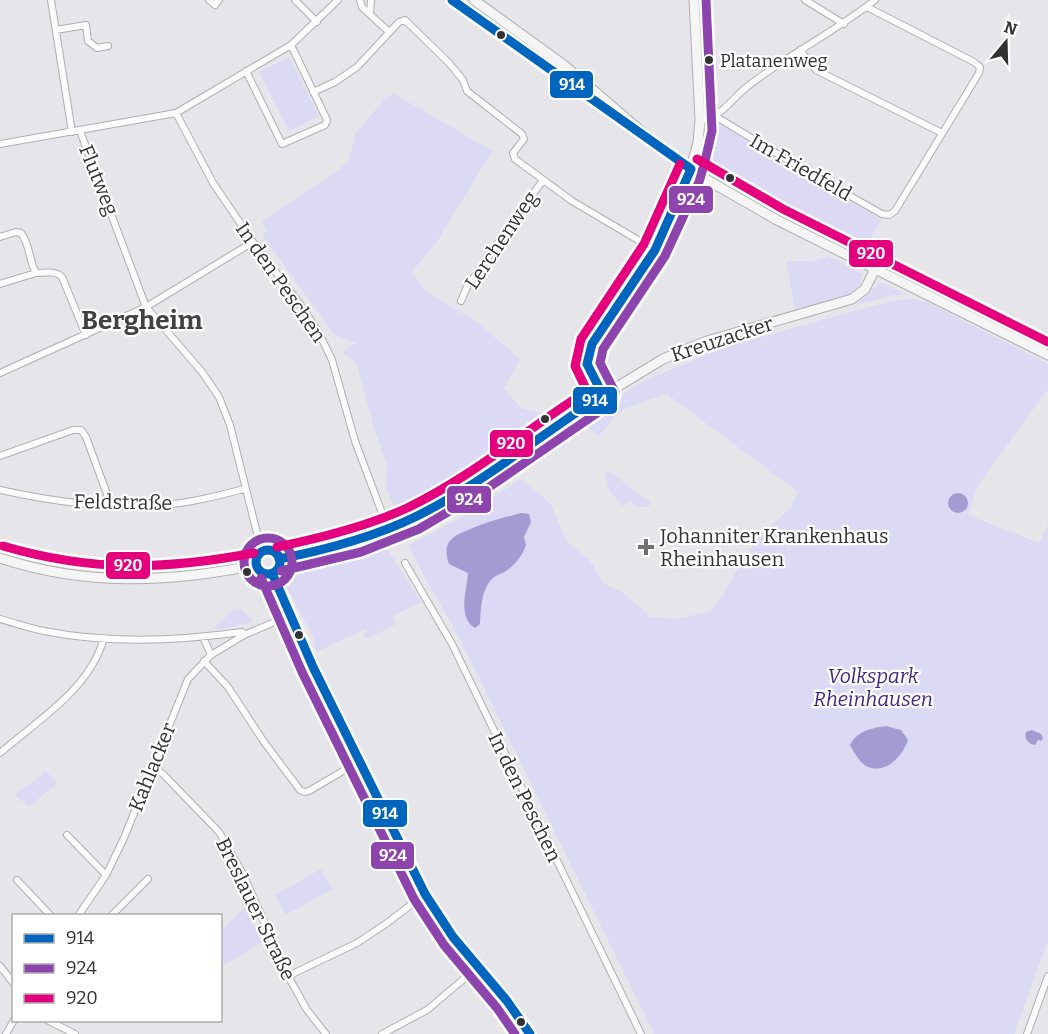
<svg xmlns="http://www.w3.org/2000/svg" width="1048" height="1034" viewBox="0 0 1048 1034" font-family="Bitter,serif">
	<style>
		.green { fill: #dcd9f4 }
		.water { fill: #a49bd2 }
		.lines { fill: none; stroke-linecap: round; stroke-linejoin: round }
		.street-casing { stroke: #afafb2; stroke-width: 8 }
		.secondary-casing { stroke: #afafb2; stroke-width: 11 }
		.street { stroke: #fbfbfc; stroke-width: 6 }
		.secondary { stroke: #f4f5f4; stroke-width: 9 }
		.bus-1-casing { stroke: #fff; stroke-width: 14 }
		.bus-2-casing { stroke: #fff; stroke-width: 14 }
		.bus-3-casing { stroke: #fff; stroke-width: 14 }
		.bus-1 { stroke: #0065bd; stroke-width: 9 }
		.bus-2 { stroke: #8e44ad; stroke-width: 9 }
		.bus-3 { stroke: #e5007d; stroke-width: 9 }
		.bus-dot { fill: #323134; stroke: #fff; stroke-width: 2 }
		.poi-dot { fill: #717074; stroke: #fff; stroke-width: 2 }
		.labels { text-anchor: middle; stroke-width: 4.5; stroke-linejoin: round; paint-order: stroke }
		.bus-label { font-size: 18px; fill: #323134; stroke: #fff; text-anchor: start }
		.street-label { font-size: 20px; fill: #323134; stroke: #fff }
		.poi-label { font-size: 20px; fill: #323134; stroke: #fff; text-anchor: start }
		.park-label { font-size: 20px; font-style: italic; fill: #412783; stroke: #fff }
		.district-label { font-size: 26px; font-weight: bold; fill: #404045; stroke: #fff }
		.line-badge { stroke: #fff; stroke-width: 2 }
		.badge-label { font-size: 16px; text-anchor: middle; font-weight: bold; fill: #fff }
	</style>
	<rect width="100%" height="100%" fill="#e6e5ea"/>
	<path class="green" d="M289,57L319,116L289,131L259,72Z
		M393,93L492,151L438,240L412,272L425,291L477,322L520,359L504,389L521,408L549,415L533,438L428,506L398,520L385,482L388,469L376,434L356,363L343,353L348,346L357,344L334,334L262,235L267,231L262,221L328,178L349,161L355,134L388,95L390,97Z
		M714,121L882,220L861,252L776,209L703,167Z
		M828,256L863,274L858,288L846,297L795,309L786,261H815Z
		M880,283L907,294L891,296L856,305Z
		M912,299L929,303L1048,364V389L978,485L968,515L1039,543L1048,524V940L1014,1034H654L464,647L415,559L409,545L466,515L521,479L551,504L566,540L591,562L603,583L622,592L651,617L679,619L710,611L723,595L736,571L751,548L765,530L791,508L798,492L667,394L626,408L611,421L599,436L580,421L646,380L725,347L887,302Z
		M609,471L651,503L648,507H638L630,501L622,506L609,490L605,474Z
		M383,542L421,602L393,616L396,624L368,638L364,637L367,628L316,652L313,637L282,578L283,571L290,565L302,566L319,562Z
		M234,609H241L254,621L238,626L212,630Z
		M46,771L57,783L29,807L15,795Z
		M321,869L332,889L286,915L275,895Z
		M245,907L261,942L221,967V932Z"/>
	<path class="water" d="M948 503a10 10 0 1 1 20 0a10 10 0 1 1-20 0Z
		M521,513L529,514L531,522L524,537L526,545C522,556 516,564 506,571C502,574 496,575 493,578C481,589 481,609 480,624L475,628C457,617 467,589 468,573L449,564C440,538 457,535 475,527C491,521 505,517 521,513Z
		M886,726L901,730L908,740C903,755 887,774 868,767C860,764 854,752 850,745C857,731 872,728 886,726Z
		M1032,730L1041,734L1043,738L1041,741L1038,740L1035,745C1028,744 1024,739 1026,732Z"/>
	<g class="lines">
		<defs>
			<path id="street" d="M51,0L72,132
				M209,0L215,5L219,0
				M295,0L317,22
				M360,0L362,7L389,32
				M805,0L844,24
				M370,14L371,0
				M56,30L86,25L88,41L97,48L108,46
				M800,50L816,70L942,133
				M246,71L282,144L325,125L327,120L291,45
				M313,92L335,82L357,67L399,22L405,20L449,63L463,80L467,91L522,134L524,139L513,153L515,159L572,201L655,250
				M176,113L213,183L253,242L302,307L319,333L332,360L355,441L388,529
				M715,116L804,170L882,214L889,215L895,211L979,73L980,67L974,62L867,7
				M700,119C721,119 733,97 748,86C789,54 835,32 875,0
				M80,131L146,307L202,372L219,397L230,425L260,545L264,551
				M0,144L176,113L291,45L338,0
				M0,237L16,232L21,233C30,244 29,261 36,273C45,273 55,270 62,277L86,335
				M0,284L36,273
				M461,301L467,287L543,180
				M0,373L146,307L253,242
				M0,456L73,430H81L86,437L111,505
				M0,490C49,501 112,510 162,505C190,503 217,496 244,489
				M393,542C456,512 511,474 568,435L579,427L571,417
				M405,563L452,644L641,1034
				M272,573L313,667L425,894L453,937L507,1001L530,1034
				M0,619C15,623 29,628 44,631C109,644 177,641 242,632L244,635
				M203,637L211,655
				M204,661L228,687L264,742L300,790L304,792L309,791L360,761
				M0,753C38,720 90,689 104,638
				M152,767L163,774L219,832L243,874L288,976L307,1010L326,1034
				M67,835L106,875
				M17,880L51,916
				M78,916L106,875L124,838L188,679L211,655L244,635L291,615
				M111,916L148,879
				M0,966L14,984
				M288,976L357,943L387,923L425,894
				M47,1020L75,1034
				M6,1034L14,1020
				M382,1034L427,1010L478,967
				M1027,1034L1048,976"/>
			<path id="secondary" d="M452,0L599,103
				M474,0L565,66L657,145L697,174L777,220L1048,355
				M589,368L603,395
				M594,401L589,392L587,379V364L592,344L655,250L688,177L698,143L700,119L694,0
				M256 562a12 12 0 1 1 24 0a12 12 0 1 1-24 0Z
				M0,558C84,586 170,583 256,565
				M279,559L336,546L388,529L424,513L464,489L594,401L663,359L707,341L852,299L865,289L875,269"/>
		</defs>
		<use href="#street" class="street-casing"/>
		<use href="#secondary" class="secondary-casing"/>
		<use href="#street" class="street"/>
		<use href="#secondary" class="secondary"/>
		<defs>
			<path id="bus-1" d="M452,0L691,169
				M256 562a12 12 0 1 1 24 0a12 12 0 1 1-24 0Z
				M279,559C325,550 372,538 415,517C482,484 540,435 603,395L587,364L592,344L655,250L691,169
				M272,573L313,667L425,894L453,937L507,1001L530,1034"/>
			<path id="bus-2" d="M244 562a24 24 0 1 1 48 0a24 24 0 1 1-48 0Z
				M281,571L361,552L419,529L482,492L613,402L615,392L600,363L603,349L665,256L699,182L704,165L712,131L706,0
				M261,578L302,672L414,899L444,945L497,1008L515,1034"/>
			<path id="bus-3" d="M697,159L783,209L1048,342
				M3,546C92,572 164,570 254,553
				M277,547C321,538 366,527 407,508C472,477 527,429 587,391L575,366L581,339L644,244L680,164"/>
		</defs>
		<use href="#bus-1" class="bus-1-casing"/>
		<use href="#bus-2" class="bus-2-casing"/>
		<use href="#bus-3" class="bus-3-casing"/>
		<use href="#bus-1" class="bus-1"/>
		<use href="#bus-2" class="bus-2"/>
		<use href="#bus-3" class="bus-3"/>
	</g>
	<g class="bus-dot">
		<circle cx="501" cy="35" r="5"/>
		<circle cx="709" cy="60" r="5"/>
		<circle cx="730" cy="178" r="5"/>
		<circle cx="545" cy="419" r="5"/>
		<circle cx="247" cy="572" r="5"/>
		<circle cx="299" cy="635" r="5"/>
		<circle cx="521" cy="1022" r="5"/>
	</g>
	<path class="poi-dot" d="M643 538h6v6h6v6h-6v6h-6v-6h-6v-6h6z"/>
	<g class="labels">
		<g class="bus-label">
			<text x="720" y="67">Platanenweg</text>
		</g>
		<g class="street-label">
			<text transform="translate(801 167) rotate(30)" y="7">Im Friedfeld</text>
			<text transform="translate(99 180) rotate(68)" y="7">Flutweg</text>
			<text transform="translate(501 240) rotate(-56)" y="7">Lerchenweg</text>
			<text transform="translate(281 282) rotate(55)" y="7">In den Peschen</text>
			<text transform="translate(722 339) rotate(-18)" y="7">Kreuzacker</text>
			<text transform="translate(123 502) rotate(1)" y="7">Feldstraße</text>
			<text transform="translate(152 767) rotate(-68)" y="7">Kahlacker</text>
			<text transform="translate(525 797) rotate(64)" y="7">In den Peschen</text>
			<text transform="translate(256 909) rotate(64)" y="7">Breslauer Straße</text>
		</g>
		<g class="poi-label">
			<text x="660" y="543">Johanniter Krankenhaus<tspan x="660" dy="23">Rheinhausen</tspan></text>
		</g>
		<g class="park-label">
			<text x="873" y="683">Volkspark<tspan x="873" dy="23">Rheinhausen</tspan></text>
		</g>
		<g class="district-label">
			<text x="142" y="329">Bergheim</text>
		</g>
	</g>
	<g class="line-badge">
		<rect x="549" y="70" width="45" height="29" rx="6" fill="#0065bd"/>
		<rect x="668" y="185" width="46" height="29" rx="6" fill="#8e44ad"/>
		<rect x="848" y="239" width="46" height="29" rx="6" fill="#e5007d"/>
		<rect x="572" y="386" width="46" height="29" rx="6" fill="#0065bd"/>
		<rect x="489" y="429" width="45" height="29" rx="6" fill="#e5007d"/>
		<rect x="446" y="485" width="46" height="29" rx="6" fill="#8e44ad"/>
		<rect x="105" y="551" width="46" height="29" rx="6" fill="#e5007d"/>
		<rect x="362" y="799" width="46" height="29" rx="6" fill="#0065bd"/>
		<rect x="370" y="841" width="45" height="29" rx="6" fill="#8e44ad"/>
	</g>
	<g class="badge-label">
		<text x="572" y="90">914</text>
		<text x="691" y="205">924</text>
		<text x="871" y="259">920</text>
		<text x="595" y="406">914</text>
		<text x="511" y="449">920</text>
		<text x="469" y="505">924</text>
		<text x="128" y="571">920</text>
		<text x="385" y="819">914</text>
		<text x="393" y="861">924</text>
	</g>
	<rect x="12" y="914" width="210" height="108" fill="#ffffff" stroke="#adadae" stroke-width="1.5"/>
	<rect x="24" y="934" width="30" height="9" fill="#0065bd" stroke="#adadae" stroke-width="1.5"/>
	<text x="66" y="944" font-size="18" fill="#323134">914</text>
	<rect x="24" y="964" width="30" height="9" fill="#8e44ad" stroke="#adadae" stroke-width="1.5"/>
	<text x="66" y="974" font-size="18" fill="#323134">924</text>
	<rect x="24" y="994" width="30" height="9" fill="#e5007d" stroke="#adadae" stroke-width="1.5"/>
	<text x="66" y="1004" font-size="18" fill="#323134">920</text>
	<g transform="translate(1006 42) rotate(19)" stroke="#ffffff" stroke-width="4.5" paint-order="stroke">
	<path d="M0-4.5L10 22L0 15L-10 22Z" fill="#323134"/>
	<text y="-9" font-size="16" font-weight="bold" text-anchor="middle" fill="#323134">N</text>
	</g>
</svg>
